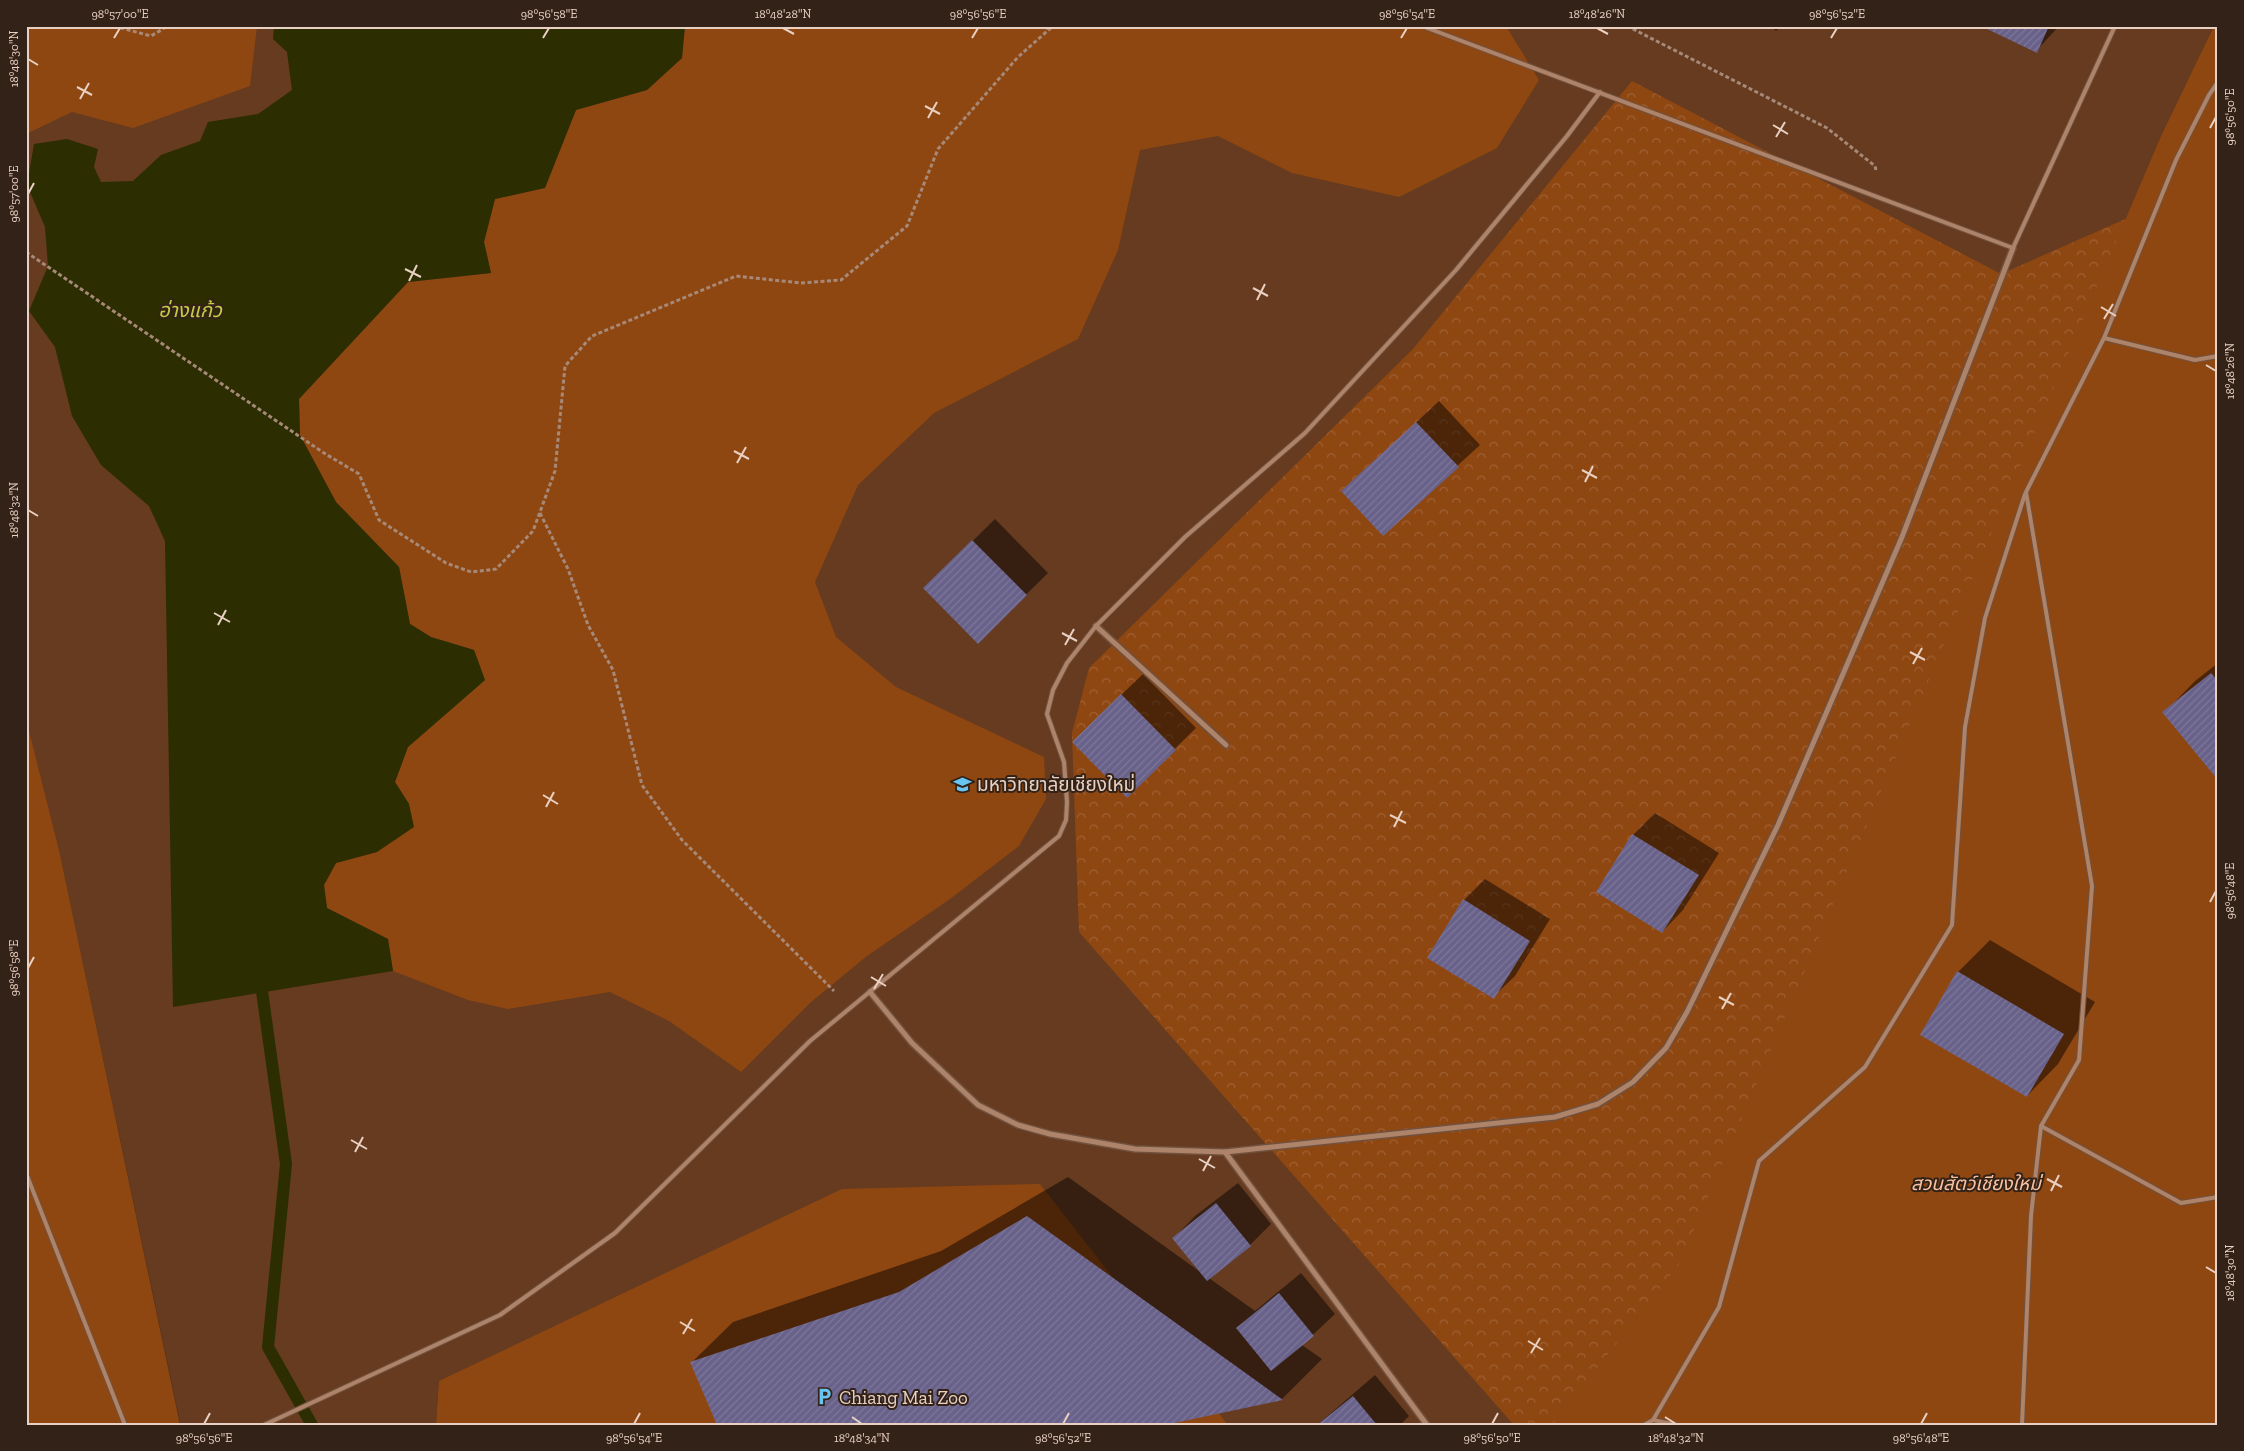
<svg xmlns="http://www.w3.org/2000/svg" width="2244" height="1451" viewBox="0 0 2244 1451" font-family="'Zilla Slab','Noto Sans Thai',serif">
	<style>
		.built { fill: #663b1f }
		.forest { fill: url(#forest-crowns) }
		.green { fill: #8f4712 }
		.water { fill: #2c2d00 }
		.shadow { fill: #0007 }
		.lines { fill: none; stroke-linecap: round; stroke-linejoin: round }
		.stream { stroke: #2c2d00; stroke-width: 12 }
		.building { fill: url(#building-hatch) }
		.lane-casing { stroke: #71513d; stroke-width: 6 }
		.street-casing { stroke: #71513d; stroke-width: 8 }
		.path { stroke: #a78978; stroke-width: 3; stroke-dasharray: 4 2.5; stroke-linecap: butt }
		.lane { stroke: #ad836a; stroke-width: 4 }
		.street { stroke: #ad836a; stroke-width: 5 }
		.ticks { fill: none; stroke: #e8d0c3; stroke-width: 2 }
		.labels { text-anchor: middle; stroke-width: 4; stroke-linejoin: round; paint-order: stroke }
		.poi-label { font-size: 19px; fill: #e8d0c3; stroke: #332217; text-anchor: start }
		.park-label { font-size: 19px; font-style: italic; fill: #f8c1a2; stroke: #332217 }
		.water-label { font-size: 20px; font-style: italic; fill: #c4ca45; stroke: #332217 }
		.neatline { fill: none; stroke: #e8d0c3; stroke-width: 2 }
		.ticks-label { font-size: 12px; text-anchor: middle; fill: #e8d0c3 }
	</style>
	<defs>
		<pattern id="forest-crowns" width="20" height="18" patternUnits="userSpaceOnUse" patternTransform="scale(1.25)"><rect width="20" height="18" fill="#8f4712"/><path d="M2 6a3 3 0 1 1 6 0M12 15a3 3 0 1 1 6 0" fill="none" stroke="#9f6033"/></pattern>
		<pattern id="building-hatch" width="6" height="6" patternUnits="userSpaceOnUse" patternTransform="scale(1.25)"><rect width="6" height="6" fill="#68618a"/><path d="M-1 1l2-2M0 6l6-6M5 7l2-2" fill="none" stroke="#7e7799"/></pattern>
	</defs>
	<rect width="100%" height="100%" fill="#5a351e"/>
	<path class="built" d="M26,26H2214L2161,136L1680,1263L1552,1425H1228L1040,1184L439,1381L436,1425H181L59,850L26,719Z"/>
	<path class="forest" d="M1632,81L2001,274L2218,178V1425H1514L1079,932L1072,733L1089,668L1413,349Z"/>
	<path class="green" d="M26,26H257L250,86L133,128L72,112L26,134Z
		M685,26H1506L1539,80L1497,148L1399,197L1292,173L1218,136L1140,150L1118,250L1078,339L934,413L858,485L815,582L836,637L896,687L1044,757L1046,799L1019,846L950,899L867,956L811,1002L741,1072L669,1021L610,992L508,1009L468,1000L393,971L388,939L327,908L324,885L336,863L377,852L409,804L395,782L408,747L485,680L474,650L431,637L410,624L399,567L336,502L300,435L299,399L408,282L491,273L484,242L495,199L545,187L576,110L647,90L682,58Z
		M2214,26H2218V1425H1552L1680,1263L2161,136Z
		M26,719L59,850L180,1425H26Z
		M1040,1184L1228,1425H436L439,1381L842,1189Z"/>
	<path class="water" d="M274,26H685L682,58L647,90L576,110L545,188L495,199L484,242L491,273L408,282L299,399L300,435L336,502L399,567L410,624L431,637L474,650L485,680L408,747L395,782L409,804L414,827L377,852L336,863L324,885L327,908L388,939L393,971L173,1007L165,541L149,506L101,465L72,416L55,347L29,311L48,266L45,227L27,185L34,144L67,139L98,149L94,167L101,182L133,181L161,155L200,141L208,122L258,114L292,90L287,52L273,39Z"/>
	<path class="shadow" d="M1771,26H1781L1776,31Z
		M1985,26H2059L2036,51Z
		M1439,401L1480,445L1383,534L1343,491Z
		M995,519L1048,573L978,642L925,588Z
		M2218,663V778L2164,713L2195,681Z
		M1143,674L1196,728L1127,796L1095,720Z
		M1655,813L1719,853L1683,910L1662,932L1633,835Z
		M1485,879L1550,919L1515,976L1493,997L1464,900Z
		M1990,940L2095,1002L2058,1064L2027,1096L1958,972Z
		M1068,1177L1199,1271L1174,1238L1195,1216L1238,1183L1271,1224L1250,1245L1209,1278L1255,1311L1301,1273L1335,1314L1302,1345L1322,1359L1282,1399L692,1362L733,1322L941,1251Z
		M1375,1375L1409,1416L1400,1425H1317Z"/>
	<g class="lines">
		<path class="stream" d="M260,977L286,1164L268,1347L312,1425"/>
	</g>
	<path class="building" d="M1981,26H2049L2037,53Z
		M1416,422L1459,467L1383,536L1341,491Z
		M972,540L1027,595L978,644L923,588Z
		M2211,673L2218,681V780L2162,712Z
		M1121,694L1176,750L1127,798L1072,742Z
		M1632,834L1699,875L1662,933L1596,892Z
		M1463,899L1530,941L1494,999L1427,958Z
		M1957,971L2064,1034L2027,1097L1920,1035Z
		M1216,1203L1251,1246L1207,1281L1172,1238Z
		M1027,1216L1283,1400L1165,1425H717L690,1362L899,1292Z
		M1279,1293L1314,1336L1271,1371L1236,1328Z
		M1353,1396L1377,1425H1317Z"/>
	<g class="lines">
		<defs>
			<path id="lane" d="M1422,26L2013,248L2115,26
				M2104,338L2176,160L2209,95L2218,82
				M2041,1126L2181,1203L2218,1197
				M26,1173L125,1425
				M1653,1420L1719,1307L1759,1161L1865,1067L1952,925L1965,727L1985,618L2025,494
				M264,1425L500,1315L615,1233L810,1041L1059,836L1066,820L1067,802L1064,762L1047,714L1053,690L1067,663L1096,626L1185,537L1305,433L1456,270L1567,136L1600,92
				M1644,1425L1653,1420L1676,1425
				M2022,1425L2031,1216L2041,1126L2079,1060L2092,886L2026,492L2104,338L2195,360L2218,356"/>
			<path id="street" d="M1096,626L1226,745
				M870,992L912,1043L978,1105L1018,1125L1050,1134L1135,1149L1225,1152L1555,1117L1598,1104L1633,1082L1666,1048L1687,1012L1778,825L1902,537L2013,248
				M1225,1152L1427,1425"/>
		</defs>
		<use href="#lane" class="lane-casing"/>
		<use href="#street" class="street-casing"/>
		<path class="path" d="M114,26L151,36L168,26
			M1045,26L1049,30
			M1627,26L1827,128L1875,166L1876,170
			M26,252L324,453L359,474L379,520L446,563L471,572L496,569L533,531L555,471L565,366L592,336L736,276L801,283L841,280L907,226L938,149L1018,57L1053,26
			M540,513L568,569L588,625L613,670L642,785L682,840L834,991"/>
		<use href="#lane" class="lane"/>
		<use href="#street" class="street"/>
	</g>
	<path class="ticks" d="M783,28L794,34M1597,28L1608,34M114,38L120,28M543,38L549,28M972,38L978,28M1401,38L1407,28M1831,38L1837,28M28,59L38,65M77,87L92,95M80,99L89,83M925,106L940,114M928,118L937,102M1773,125L1788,134M2210,128L2216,117M1776,137L1785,122M28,194L34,183M405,269L421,277M409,281L417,265M1253,288L1268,296M1257,300L1265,284M2101,307L2116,316M2104,319L2113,304M2206,365L2216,371M734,451L749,459M737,463L746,447M1582,470L1597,478M1585,482L1593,466M28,510L38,516M214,613L230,622M218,625L226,610M1062,633L1077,641M1065,645L1074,629M1910,652L1925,660M1913,664L1922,648M543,795L558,804M546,807L554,792M1390,815L1406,823M1394,827L1402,811M2210,902L2216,891M28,968L34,957M871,977L886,986M874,989L883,974M1719,997L1734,1005M1722,1009L1731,993M351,1140L367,1149M355,1152L363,1137M1199,1159L1215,1168M1203,1171L1211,1156M2047,1179L2062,1187M2051,1191L2059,1175M2206,1267L2216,1273M680,1322L695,1331M683,1334L692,1319M1528,1341L1543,1350M1531,1353L1540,1338M852,1417L862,1424M1665,1417L1676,1424M204,1424L210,1413M634,1424L640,1413M1063,1424L1069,1413M1492,1424L1498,1413M1921,1424L1927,1413"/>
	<defs>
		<symbol id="university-bare" viewBox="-9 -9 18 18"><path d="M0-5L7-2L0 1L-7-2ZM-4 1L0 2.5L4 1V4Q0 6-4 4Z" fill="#68c4f0" stroke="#332217" stroke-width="2.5" paint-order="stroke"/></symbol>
		<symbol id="parking-bare" viewBox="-9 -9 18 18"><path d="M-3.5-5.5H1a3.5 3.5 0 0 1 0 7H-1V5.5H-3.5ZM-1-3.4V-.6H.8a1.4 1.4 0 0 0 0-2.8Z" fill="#68c4f0" stroke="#332217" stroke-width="2.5" paint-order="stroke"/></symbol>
	</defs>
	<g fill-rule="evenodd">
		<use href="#university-bare" x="950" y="772" width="25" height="25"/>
		<use href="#parking-bare" x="812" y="1384" width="25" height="25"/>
	</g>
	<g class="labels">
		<g class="poi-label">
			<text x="977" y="791">มหาวิทยาลัยเชียงใหม่</text>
			<text x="839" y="1404">Chiang Mai Zoo</text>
		</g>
		<g class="park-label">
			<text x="1976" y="1190">สวนสัตว์เชียงใหม่</text>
		</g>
		<g class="water-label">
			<text x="190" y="317">อ่างแก้ว</text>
		</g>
	</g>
	<rect width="2244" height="1451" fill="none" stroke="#332217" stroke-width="55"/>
	<rect x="28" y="28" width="2188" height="1396" class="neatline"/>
	<g class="ticks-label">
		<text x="120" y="18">98°57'00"E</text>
		<text x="549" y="18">98°56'58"E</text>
		<text x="783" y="18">18°48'28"N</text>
		<text x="978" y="18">98°56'56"E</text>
		<text x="1407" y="18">98°56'54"E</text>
		<text x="1597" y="18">18°48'26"N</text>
		<text x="1837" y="18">98°56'52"E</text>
		<text transform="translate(14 59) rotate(-90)" y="4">18°48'30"N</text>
		<text transform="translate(2230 117) rotate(-90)" y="4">98°56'50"E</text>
		<text transform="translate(14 194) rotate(-90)" y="4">98°57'00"E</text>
		<text transform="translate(2230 371) rotate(-90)" y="4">18°48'26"N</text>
		<text transform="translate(14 510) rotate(-90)" y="4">18°48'32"N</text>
		<text transform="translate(2230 891) rotate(-90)" y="4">98°56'48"E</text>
		<text transform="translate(14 968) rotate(-90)" y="4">98°56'58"E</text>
		<text transform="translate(2230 1273) rotate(-90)" y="4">18°48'30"N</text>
		<text x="204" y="1442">98°56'56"E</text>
		<text x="634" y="1442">98°56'54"E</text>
		<text x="862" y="1442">18°48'34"N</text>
		<text x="1063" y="1442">98°56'52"E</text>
		<text x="1492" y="1442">98°56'50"E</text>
		<text x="1676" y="1442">18°48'32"N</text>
		<text x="1921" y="1442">98°56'48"E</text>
	</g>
</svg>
